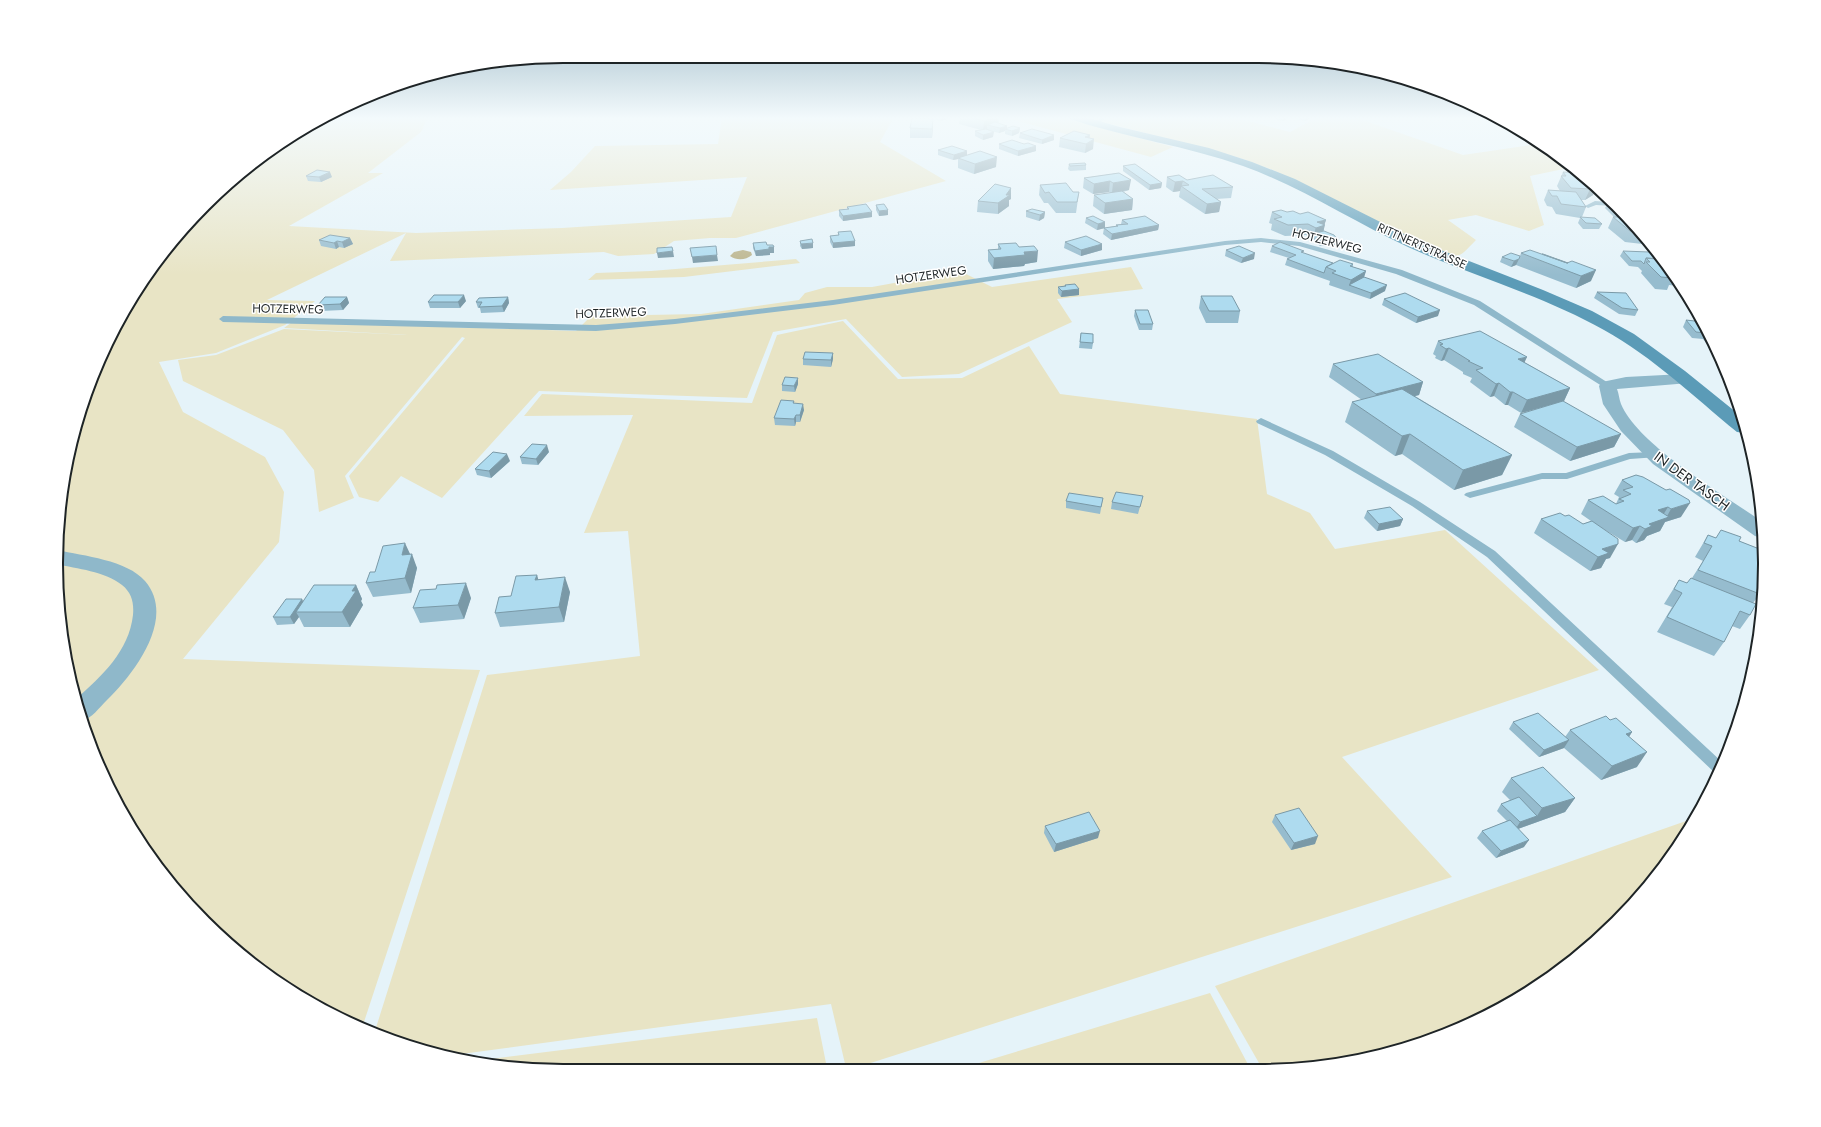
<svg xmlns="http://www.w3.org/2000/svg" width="1821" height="1127" viewBox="0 0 1821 1127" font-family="Jost,sans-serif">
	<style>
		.green { fill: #e8e4c5 }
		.water { fill: #bbb48c }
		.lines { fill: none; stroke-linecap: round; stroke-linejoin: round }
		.lane { fill: #8fb8ca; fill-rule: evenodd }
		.street { fill: #8fb8ca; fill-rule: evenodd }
		.secondary { fill: #5b9bb7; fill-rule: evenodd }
		.wall { fill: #96bcce }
		.shaded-wall { fill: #7a99a7 }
		.building { fill: #aedbef; stroke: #7a99a7 }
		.labels { text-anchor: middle; stroke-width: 3; stroke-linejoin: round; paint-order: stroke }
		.far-street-label { font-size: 12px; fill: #1e2426; stroke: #fff }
		.street-label { font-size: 14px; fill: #1e2426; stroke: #fff }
		.rim { fill: none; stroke: #1e2426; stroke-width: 2 }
	</style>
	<rect width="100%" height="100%" fill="#e5f3f9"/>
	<path class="green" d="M325,117H428L421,132L368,173H383L289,226L416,233L562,228L731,217L747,177L550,190L571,172L595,146L718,144L722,117H894L880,142L946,181L736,238H710L674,241L654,254L618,256L604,252L390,261L406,233L267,300L315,301L285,325L216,353L159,362L183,412L265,457L284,492L279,542L183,659L480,670L362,1028L255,966L204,922L142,846L83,726L60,630L56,563L66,465L83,401L142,281L204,205L255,161Z
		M1003,117H1060L1173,147L1151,157Z
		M1084,117H1233L1290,132L1314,119L1311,117H1354L1463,155L1537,144L1566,161L1573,167L1530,176L1544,225L1529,231L1476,215L1448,220L1476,240C1460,256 1461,260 1438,251L1273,170L1240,158Z
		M796,259L800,263L684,277L588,280L596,273L651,271Z
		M1131,267L1143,289L1057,299L1072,322L959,374L902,377L846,319L773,332L747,398L539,391L442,498L401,476L378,502L359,497L349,476L465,338L462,337L345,476L354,498L319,512L314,470L283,430L183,381L178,360L216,355L284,329L408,335L284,328L292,322L576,331L591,316L701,314L799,300L805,293L827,287H872L960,271L992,287Z
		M843,321L898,379L962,378L1029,346L1060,394L1257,419L1267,494L1310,513L1335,549L1445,530L1599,670L1342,757L1452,877L855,1068H846L831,1004L454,1055L374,1034L487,675L640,656L628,531L584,533L633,415L524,416L542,394L752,403L777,335Z
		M1686,821L1690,824L1660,872L1592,945L1511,1003L1389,1054L1291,1070H1263L1215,986Z
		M1210,993L1251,1070L959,1069Z
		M817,1018L827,1068L497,1067L475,1061Z"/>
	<path class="water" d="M743,250L751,252L752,255C746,260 737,261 730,256L734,252Z"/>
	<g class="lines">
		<path class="lane" d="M1097,117H1103L1105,119L1097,125H1093V123L1099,119Z
			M1595,201L1610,202L1614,206L1596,205L1588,208L1585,206Z
			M1261,238L1300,242L1402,270L1480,301L1613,386L1611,388H1605L1474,305L1396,274L1299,246L1261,242L1225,245L833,305L675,324L596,331L223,322L219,319L223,316L596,325L675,319L833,300L1225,241Z
			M1261,418L1333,451L1420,502L1495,551L1722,762L1718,774L1715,773L1487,557L1412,506L1325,455L1257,423L1256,421Z
			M1654,452L1658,453L1659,455L1658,457L1630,459L1567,479H1542L1470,498L1464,495L1466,493L1542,473H1566L1629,453Z"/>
		<path class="street" d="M1683,374L1689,375L1692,379L1689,383L1617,389C1619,394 1619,399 1621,404C1639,446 1723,494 1761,521L1762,538L1755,536L1653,464L1621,431L1603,404L1599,386L1602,382L1626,377Z
			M57,550C84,556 127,560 145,581C177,618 134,674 107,700C99,708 92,718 82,721L76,699C102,676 129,651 133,615C134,603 132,593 122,585C104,571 78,569 56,564Z"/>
		<path class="secondary" d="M1069,117H1085L1120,127L1209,148L1252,162L1295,179L1418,241L1543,290L1592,311L1634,334L1685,371L1742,417L1746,433L1737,432C1694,397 1653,357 1604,330C1542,295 1472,276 1408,247C1352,221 1301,187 1243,166C1187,146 1127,138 1070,119Z"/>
	</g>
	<path class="wall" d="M927,117H952L941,121L933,119L932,138H910V128L933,119Z
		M960,117H999L998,123L1007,129L1020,128L1019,133L1012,136L1005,134V131L999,133L987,130L993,137L983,140L975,136V131L981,130L959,124Z
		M1270,117H1309V119L1305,121L1289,118L1283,121L1270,118Z
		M1020,133L1054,135V140L1042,144L1019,138Z
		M1060,138L1090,139L1093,149L1085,153L1059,147Z
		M999,144H1024L1036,146V151L1018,156L999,149Z
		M938,150L967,151V155L996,167L974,174L958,168V159L953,160L938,155Z
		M1069,164L1086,165V170L1070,171L1068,169Z
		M1123,166L1162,183L1161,188L1149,190L1123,171Z
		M1563,172L1596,188L1593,195L1585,200H1581L1586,207L1582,217L1602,224L1599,229H1583L1578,223L1580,218L1556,214L1552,207L1547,206L1544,200L1548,190L1560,191L1557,186Z
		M1119,173L1129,190L1123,192L1133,199L1132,210L1104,214L1093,206L1094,195L1111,193L1109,192L1093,194L1083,188L1084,178Z
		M306,176L332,177L321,182L308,181Z
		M1167,177L1233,187L1231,198L1216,199L1221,202L1219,212L1205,214L1179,197L1180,191L1173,192L1166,187Z
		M1040,185L1073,192H1079L1076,213H1056L1048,203H1044L1039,195Z
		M1011,188V199L1009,200V206L998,214L977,212L978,201Z
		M1609,201L1639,229L1651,245L1625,242L1608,228L1613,217H1614L1605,208Z
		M876,205L888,215L879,216L876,210Z
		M847,207L872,217L843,221L839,216V210L847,209Z
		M1026,211L1045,212L1044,218L1039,221L1026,217Z
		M1272,212H1287L1300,214L1326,220L1324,225V231L1338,240L1336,245L1320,246L1313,239L1306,235L1285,236L1271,230L1272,224L1269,223Z
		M1086,218L1105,222V228L1097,230L1085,223Z
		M1122,220L1159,225L1158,230L1111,240L1103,234L1104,228L1116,226V225L1121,224Z
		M838,232L855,241V246L833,248L830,242V236L838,235Z
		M350,238L353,244L344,248L339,247L336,249L321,246L319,240Z
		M800,241L813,248L802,249L800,246Z
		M1065,242L1102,244V250L1081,256L1064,248Z
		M753,243L767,245L774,253H770V255L756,256L753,248Z
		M998,244L1019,247L1037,262L1025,264L1024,266L993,269L988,261V250L998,249Z
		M1272,246L1303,253L1333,263L1353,264V267L1366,271L1364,277L1385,291L1370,299L1329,285L1330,281L1285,265L1287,259L1289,258L1270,252Z
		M1226,250L1254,259L1241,263L1225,256Z
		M1623,251L1656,259H1661L1679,284L1678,286L1669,285L1667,290L1655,289L1641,273L1642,271L1638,267L1629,266L1620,256Z
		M1521,253L1542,254L1591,281L1576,288L1516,265L1511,267L1500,262L1502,257L1520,256Z
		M1065,285L1079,289V295L1061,297L1058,293V287L1064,286Z
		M1597,292L1638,310L1635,316L1619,314L1594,298Z
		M1201,296L1240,311L1238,323H1206L1199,308Z
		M347,297L349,303L343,310L321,311L318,305Z
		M508,297L509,303L504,312L481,313L480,308H478L476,302Z
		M1384,299L1438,316L1416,323L1382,305Z
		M466,301L460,308H430L428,302Z
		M1135,310L1153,324L1152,330H1139L1134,316Z
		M1686,320L1703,322L1719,359L1703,339L1692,338L1683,327Z
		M1081,333L1093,343L1092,349L1079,348Z
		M1438,341L1524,362L1570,388L1564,401L1521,413L1508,405H1505L1494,396L1490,397L1470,382L1472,378L1463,374V372L1444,360L1441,361L1435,358L1436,356L1433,354Z
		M803,359H833L831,367L803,365Z
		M1333,364L1423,382L1419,395L1415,396L1512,455L1502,475L1454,490L1402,454L1395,456L1345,422L1352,402L1362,400L1329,377Z
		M798,384L795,392L782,391V385Z
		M794,401V403L804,410L800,422H796L795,426L775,425L774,418Z
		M1520,414L1621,434L1614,447L1570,461L1514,427Z
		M549,452L538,465L522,464L520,457Z
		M510,461L491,478L477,475L475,469Z
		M1636,475L1681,517L1665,522L1660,531L1647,536L1644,540L1636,543L1632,540L1625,542L1600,527L1610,558L1606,559L1601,568L1590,571L1534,533L1541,519L1565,516L1583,524L1591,521L1581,514L1588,500L1616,504L1619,497L1614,494L1622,480Z
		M1103,498L1100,514L1066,508V501Z
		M1112,502L1141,503L1138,514L1111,509Z
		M1367,511L1403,519L1400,526L1377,531L1364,518Z
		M1708,535L1716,538L1739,541L1762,550L1763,579L1759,578L1758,580L1760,594L1753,603L1750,615L1740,629L1732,626L1724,642L1714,656L1657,632L1672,607L1664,604L1679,580L1687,583L1692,578L1703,561L1695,557Z
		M410,554L417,568L411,593L373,597L366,583L375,572Z
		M537,575L538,580L570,592L564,622L500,627L495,613L511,596Z
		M356,585L362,599L361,601L363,605L350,627H304L299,617L294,624L277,625L273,617L302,599L303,602Z
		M471,598L464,619L420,623L413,608Z
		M1610,720L1632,732L1629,737L1637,767L1601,780L1564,748L1539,757L1509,729L1513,722L1565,737L1570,730Z
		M1511,778L1575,798L1565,812L1518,829L1524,847L1496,858L1477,838L1482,831L1507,821L1497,811L1501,804L1510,800L1502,792Z
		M1275,815L1315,844L1291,850L1272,822Z
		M1045,826L1098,838L1054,852L1044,833Z"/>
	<path class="shaded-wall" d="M941,117H952L941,121Z
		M996,117H999L998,126L987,125V130L983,131L984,121Z
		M1284,117H1289V118L1283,121Z
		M1306,117H1309V119L1305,121Z
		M933,119V128L932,138V129Z
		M1007,126V130L1005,129V131L999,133L1000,128Z
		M1020,128L1019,133L1012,136V131Z
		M994,132L993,137L983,140V135Z
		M1054,135V140L1042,144V140Z
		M1090,135L1089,142L1094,139L1093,149L1085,153L1086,144L1085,137Z
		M1036,146V151L1018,156V151Z
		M967,151V156L958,158V159L953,160L954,155Z
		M997,157L996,167L974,174L975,164Z
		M330,172L332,177L321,182L319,177Z
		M1131,180L1129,190L1112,193L1113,183Z
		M1110,181L1109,192L1093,194L1094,184Z
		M1183,181L1180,191L1173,192L1175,182Z
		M1162,183L1161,188L1149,190L1150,185Z
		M1594,187L1596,188L1593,195L1585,200L1590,189Z
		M1011,188V199L1009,200V206L998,214V203Z
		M1133,199L1132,210L1104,214L1105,203Z
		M1221,202L1219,212L1205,214L1207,204Z
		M888,210V215L879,216V211Z
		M872,212V217L843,221V216Z
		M1045,212L1044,218L1039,221L1040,215Z
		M1326,220L1324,226L1325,225L1322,236L1315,233L1313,239L1317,222Z
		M1105,222V228L1097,230L1098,224Z
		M1159,225L1158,230L1111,240L1112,234Z
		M350,238L353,244L344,248L342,242Z
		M337,241L339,247L336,249L334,243Z
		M855,241V246L833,248V243Z
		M813,243V248L802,249L801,244Z
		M1102,244V250L1081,256V250Z
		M769,247H774V253H770V255L756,256L755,251Z
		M673,251L674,257L658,258L657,253Z
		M1038,251L1037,262L1025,264L1024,266L993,269L994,258L1024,252Z
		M1255,253L1254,259L1241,263L1243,258Z
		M717,255L718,261L693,263L692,257Z
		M1519,259L1516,265L1511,267L1514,261Z
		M1596,270L1591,281L1576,288L1581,276Z
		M1366,271L1362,283L1349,285L1351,280Z
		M1387,285L1385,291L1370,299L1371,293Z
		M1079,289V295L1061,297L1062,291Z
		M464,295L466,301L460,308L458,302Z
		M347,297L349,303L343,310L340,304Z
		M508,297L509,303L504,312L502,306Z
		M1440,310L1438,316L1416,323L1418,317Z
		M1449,348L1444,360L1441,361L1446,349Z
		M833,353V359L831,367V360Z
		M1527,357L1521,370L1518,359Z
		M798,378V384L795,392L794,386Z
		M1423,382L1419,395L1372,407L1376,394Z
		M1499,383L1494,396L1490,397L1496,384Z
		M1570,388L1564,401L1521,413L1527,400Z
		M1510,392H1513L1508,405H1505Z
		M803,404L804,410L800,422V415Z
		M796,415V422L795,426L794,419Z
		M1410,434L1402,454L1395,456L1402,436Z
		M1621,434L1614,447L1570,461L1577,447Z
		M547,445L549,452L538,465L536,459Z
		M507,454L510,461L491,478L489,471Z
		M1512,455L1502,475L1454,490L1463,470Z
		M1690,503L1681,517L1665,522L1660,531L1647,536L1644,540L1636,543L1645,529L1658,510L1668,507L1660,520L1666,518L1671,509Z
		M1403,519L1400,526L1377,531L1379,524Z
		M1640,526L1632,540L1625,542L1633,528Z
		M405,543L411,556L412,554L417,568L411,593L405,578L402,555Z
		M1618,544L1610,558L1606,559L1601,568L1590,571L1602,549Z
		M537,575L541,589L535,580Z
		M565,577L570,592L564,622L559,607Z
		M466,583L471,598L464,619L458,605Z
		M356,585L362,599L361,601L363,605L350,627L342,612L352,591Z
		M302,599L305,606L296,612L299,617L294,624L290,617Z
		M1632,732L1622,747L1626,734Z
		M1569,740L1564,748L1539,757L1544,750Z
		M1647,752L1637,767L1601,780L1612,766Z
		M1575,798L1565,812L1515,830L1520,822L1537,816L1542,808Z
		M1100,831L1098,838L1054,852L1056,844Z
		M1318,836L1315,844L1291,850L1294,843Z
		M1529,840L1524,847L1496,858L1501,851Z"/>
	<path class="building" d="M969,117H996L984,121Z
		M912,118L933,119L932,129L910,128Z
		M995,122L1007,126L1000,128L987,125Z
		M1013,126L1020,128L1012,131L1005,129Z
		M986,129L994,132L983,135L975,131Z
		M1032,129L1054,135L1042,140L1020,133Z
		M1074,131L1090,135L1085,137L1094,139L1086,144L1060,138Z
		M1012,140L1024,144L1028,143L1036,146L1018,151L999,144Z
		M952,146L967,151L954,155L938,150Z
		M980,151L997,157L975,164L958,158Z
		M1085,163L1086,165L1070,166L1069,164Z
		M1135,164L1162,183L1150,185L1123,166Z
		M317,170L330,172L319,177L306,176Z
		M1563,172L1580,173L1594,187L1590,189L1571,188L1561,176H1566Z
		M1119,173L1131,180L1113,183L1110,181L1094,184L1084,178Z
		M1179,175L1187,180L1213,175L1233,187L1202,189L1221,202L1207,204L1181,186L1189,185L1183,181L1175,182L1167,177Z
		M1066,183L1073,192H1079L1077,202H1057L1049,192L1045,193L1040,185Z
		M995,184L1011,188L1006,195H1010L998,203L978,201Z
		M1548,190L1576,192L1586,207L1561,204L1557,196H1552Z
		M1122,191L1133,199L1105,203L1094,195Z
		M866,204L872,212L843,216L839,210L849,209L847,207Z
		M884,204L888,210L879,211L876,205Z
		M1032,209L1045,212L1040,215L1026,211Z
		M1281,210L1287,212L1293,211L1300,214L1308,212L1326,220L1317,222L1325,225L1316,228L1308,224L1288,225L1274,219L1282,217L1272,212Z
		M1093,216L1105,222L1098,224L1086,218Z
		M1145,216L1159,225L1112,234L1104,228L1118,226L1116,225L1128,224L1122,220Z
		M1580,217L1595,218L1602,224L1586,223Z
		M1613,217H1626L1639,229L1641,232L1630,231Z
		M851,231L855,241L833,243L830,236L839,235L838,232Z
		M1324,231L1334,235L1338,240H1321L1315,233Z
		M330,235L350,238L342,242L337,241L334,243L319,240Z
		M1086,236L1102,244L1081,250L1065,242Z
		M812,239L813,243L801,244L800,241Z
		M766,242L767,245H773L774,247H769V249L755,251L753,243Z
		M1280,242L1304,251L1301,252L1333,263L1326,267L1324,273L1287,259L1296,255L1272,246Z
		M1016,243L1019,247L1034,246L1038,251L1024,252L1025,255L994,258L988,250L1001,249L998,244Z
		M716,246L717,255L692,257L690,248Z
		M1239,246L1255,253L1243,258L1226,250Z
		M672,247L673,251L657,253V248Z
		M1530,250L1567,263L1572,261L1596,270L1581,276L1521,253Z
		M1623,251L1649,252L1656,259L1646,258L1644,264L1641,261H1632Z
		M1511,253L1520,256L1519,259L1514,261L1502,257Z
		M1542,254H1543L1568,263H1567Z
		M1646,258L1661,259L1671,273H1669L1673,278L1661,277L1646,262H1650Z
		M1340,260L1353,264L1350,266L1366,271L1351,280L1332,273L1336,271L1326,267Z
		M1364,277L1387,285L1371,293L1349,285Z
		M1075,284L1079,289L1062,291L1058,287L1066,286L1065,285Z
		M1597,292L1626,293L1638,310L1622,308Z
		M1405,293L1440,310L1418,317L1384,299Z
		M434,295H464L458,302H428Z
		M1201,296H1232L1240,311H1209Z
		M325,297H347L340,304L318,305Z
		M508,297L502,306L479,307L482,302H476L479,298Z
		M1135,310H1148L1153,324H1140Z
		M1686,320L1703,322L1707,332L1706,333L1696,332Z
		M1480,331L1527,357L1518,359L1570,388L1527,400L1513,392H1510L1499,383L1496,384L1476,370L1483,368L1468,361H1470L1449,348L1446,349L1440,345L1443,344L1438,341Z
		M1081,333L1093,334V343L1080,342Z
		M805,352L833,353L831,360L803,359Z
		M1378,354L1423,382L1376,394L1333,364Z
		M785,377L798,378L794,386L782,385Z
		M1402,389L1512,455L1463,470L1410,434L1402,436L1352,402Z
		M781,400L794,401L793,403L803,404L800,415H796L794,419L774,418Z
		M1563,401L1621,434L1577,447L1520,414Z
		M532,444L547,445L536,459L520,457Z
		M493,452L507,454L489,471L475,469Z
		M1636,475L1643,477L1666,490L1670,489L1689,500L1690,503L1671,509L1668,507L1658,510L1669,517L1649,524L1652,526L1645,529L1640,526L1633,528L1588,500L1603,496L1616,504L1624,501L1619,499L1631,494L1623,490L1633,487L1622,480Z
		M1116,492L1143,496L1140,507L1112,502Z
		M1069,493L1103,498L1101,507L1066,501Z
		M1390,507L1403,519L1379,524L1367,511Z
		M1560,513L1565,516L1569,515L1583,524L1592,521L1618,539V544L1602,549L1609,553L1598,557L1541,519Z
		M1721,530L1741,537L1739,541L1762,550L1763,571L1758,580L1763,582L1764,587L1760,594L1698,570L1712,546L1704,543L1708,535L1716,538Z
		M405,543L402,555L412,554L405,578L366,583L370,572H375L383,546Z
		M537,575L535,580L565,577L559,607L495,613L499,597L511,596L516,576Z
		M1691,578L1756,604L1750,615L1740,611L1724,642L1667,617L1682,593L1674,589L1679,580L1687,583Z
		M466,583L458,605L413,608L420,590L436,589L437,585Z
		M314,585H356L352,591H356L342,612H296Z
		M286,599H302L290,617H273Z
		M1538,713L1569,740L1544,750L1513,722Z
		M1606,716L1610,720L1616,718L1632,732L1626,734L1647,752L1612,766L1570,730Z
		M1543,767L1575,798L1542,808L1511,778Z
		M1519,797L1537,816L1520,822L1501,804Z
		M1299,808L1318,836L1294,843L1275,815Z
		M1089,812L1100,831L1056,844L1045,826Z
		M1510,820L1529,840L1501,851L1482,831Z"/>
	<linearGradient id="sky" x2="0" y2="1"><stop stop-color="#96b4c3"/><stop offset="0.43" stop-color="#f3fafc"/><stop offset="1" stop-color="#f3fafc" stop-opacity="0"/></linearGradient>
	<rect width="1821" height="275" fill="url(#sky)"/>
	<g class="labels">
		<g class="far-street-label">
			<text transform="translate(1327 241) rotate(14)" y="4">HOTZERWEG</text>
			<text transform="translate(1422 246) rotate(24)" y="4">RITTNERTSTRASSE</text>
			<text transform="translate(931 275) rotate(-8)" y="4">HOTZERWEG</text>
			<text transform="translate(288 309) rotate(1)" y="4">HOTZERWEG</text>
			<text transform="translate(611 313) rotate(-2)" y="4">HOTZERWEG</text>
		</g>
		<g class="street-label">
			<text transform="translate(1692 481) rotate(36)" y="5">IN DER TASCH</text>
		</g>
	</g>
	<path d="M0 0H1821V1127H0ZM563 63H1258A500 500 0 0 1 1758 563V564A500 500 0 0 1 1258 1064H563A500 500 0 0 1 63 564V563A500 500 0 0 1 563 63Z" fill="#fff" fill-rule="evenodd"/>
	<path class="rim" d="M563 63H1258A500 500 0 0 1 1758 563V564A500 500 0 0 1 1258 1064H563A500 500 0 0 1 63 564V563A500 500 0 0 1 563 63Z"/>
</svg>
